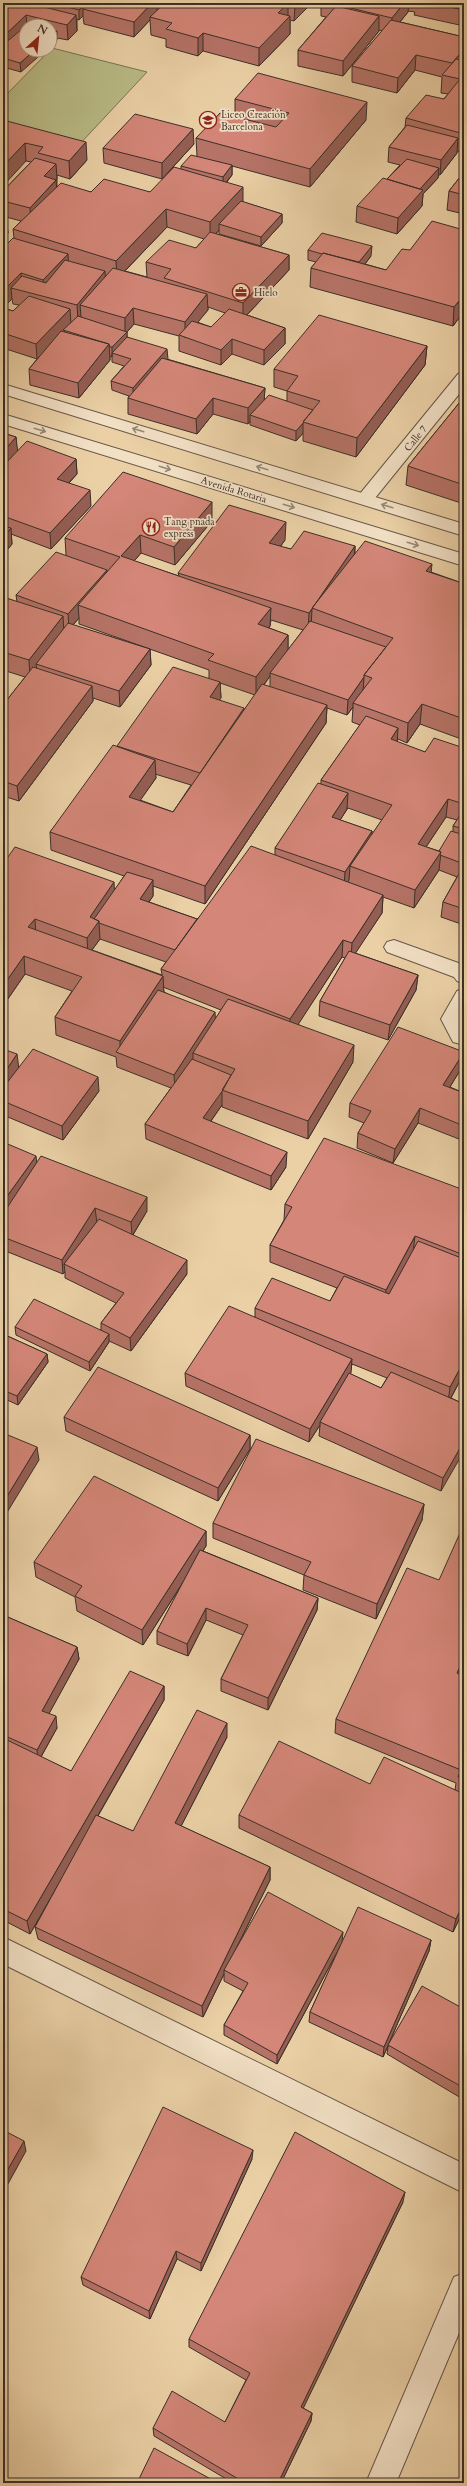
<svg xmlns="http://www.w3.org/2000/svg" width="467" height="2486" viewBox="0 0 467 2486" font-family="Cardo,serif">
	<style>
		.green { fill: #b9bb86; stroke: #7a7557 }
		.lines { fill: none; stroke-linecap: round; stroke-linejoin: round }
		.minor-casing { stroke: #675748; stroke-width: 2 }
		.tertiary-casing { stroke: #675748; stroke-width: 2 }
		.minor { fill: #f2e0c5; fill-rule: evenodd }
		.tertiary { fill: #f2e0c5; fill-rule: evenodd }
		.wall { fill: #b67367; stroke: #3b2f28; fill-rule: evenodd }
		.shaded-wall { fill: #945e54; stroke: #3b2f28 }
		.building { fill: #d48678; stroke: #3b2f28 }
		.oneway { stroke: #968876 }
		.labels { text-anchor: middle; stroke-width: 3.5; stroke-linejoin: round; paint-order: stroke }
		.far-poi-label { font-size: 10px; fill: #3b2f28; stroke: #f2e0c5; text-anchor: start }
		.far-street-label { font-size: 10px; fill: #3b2f28; stroke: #f2e0c5 }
	</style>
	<rect width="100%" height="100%" fill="#ebd0a6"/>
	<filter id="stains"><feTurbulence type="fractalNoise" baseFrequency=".005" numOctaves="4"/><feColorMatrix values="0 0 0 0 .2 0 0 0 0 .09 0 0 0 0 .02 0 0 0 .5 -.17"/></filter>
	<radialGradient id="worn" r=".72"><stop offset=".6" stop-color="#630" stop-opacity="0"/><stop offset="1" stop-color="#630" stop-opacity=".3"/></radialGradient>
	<path class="green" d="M52,48L147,72L77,147L3,127V98Z"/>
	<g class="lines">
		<defs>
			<path id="minor" d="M464,372V388L371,503H359L356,499L359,495L458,374Z
				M394,940L464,965V984L457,981L454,977L387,952L384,947L387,942Z
				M464,988V1014L461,1019L464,1024V1045L453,1042L441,1019L457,991Z
				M3,1937L464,2164V2193L3,1964Z
				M464,2273V2321L396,2483H366L454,2277Z"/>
			<path id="tertiary" d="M3,384L464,524V536L3,394Z
				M3,414L464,554V566L3,424Z"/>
		</defs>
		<use href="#minor" class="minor-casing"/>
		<use href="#tertiary" class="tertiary-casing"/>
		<use href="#minor" class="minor"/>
		<use href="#tertiary" class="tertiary"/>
	</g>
	<path class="wall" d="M3,3H311V4L294,21L290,20V34L259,66L203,51L198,56L166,47V39L151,35L150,20L134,37L84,24L83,16L79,20L77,19V31L68,40L57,38V40L50,46V26H26L21,72L3,67Z
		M321,3H464V26L414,15L415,12L408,11V12L400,22L464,37V152L457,151V153L440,175H438V178L423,194L422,206L397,234L356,222L357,206L387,179L400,165L388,162L389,147L405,127L406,118L444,99L448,94L441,93L442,77L415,70L397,93L352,82V66L382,31L379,30V31L343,76L298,66V50L326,17L321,16Z
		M235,99L366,120L310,187L232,166V175L227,182L243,202L282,214V223L261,246L219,234V230L216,234L289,255V270L247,315L285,328V344L264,365L232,354L221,365L179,351V336L134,324L127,332V337L168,359H167L265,388L264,399L287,401V391L274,387V369L427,346L425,365L356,457L303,441V433L296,441L250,425V421L248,424L213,414L197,434L128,414V398L129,396L112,390L111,381L124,366L112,362V357L110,356V360L79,398L30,385L29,369L37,359L3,348V248L14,238L13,229L21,221L6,217L8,233L3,221V191L31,162L26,161L3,120L87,160L70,179L57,175V187L91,192H150L181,169V166L197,156L196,138L235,117ZM167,227L204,239L196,248L146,262L147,277L125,271ZM12,299L13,304L19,305L13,311L3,308ZM208,307L225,313L211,327L197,322L208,310Z
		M194,144L162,179L104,163L103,148Z
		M464,172V214L447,210L449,191Z
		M464,230V311L453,326L310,287L311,268L316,262L308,260V250L371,256L365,264L386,270L410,250Z
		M464,397V504L406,485L408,466Z
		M3,433L16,437L17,451L76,459L77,474L69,483L91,506L51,549L11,534L12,544L3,555Z
		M212,521L175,565L141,553L134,561L179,576L178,573L285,540L280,547L291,549L355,546V554L431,572L462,583L464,580V740L420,724L407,743L398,739L397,742L425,752L464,748V925L441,917L443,902L457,877L439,870L414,908L383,897L382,913L355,953L418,975L416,990L388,1040L319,1016L320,1001L345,958L342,957L298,1024L353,1062L308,1139L222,1107V1105L211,1121L286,1167L271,1190L146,1139L145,1124L171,1088L117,1067L116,1057L56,1035L55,1017L72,991L25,974L3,1006V864L115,890L124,876L51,850L50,832L117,747V746L209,678V670L79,624V618L73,625L150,649L151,665L120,707L93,698V701L19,801L3,796V705L25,677L3,670V597L17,602L16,595L66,555L65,538ZM271,620L303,630L288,650V635L269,628L270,626ZM270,676V687L264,685ZM220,683L255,695L244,710L219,700L221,698ZM353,707L352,722L360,725L321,780V783L275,848V855L197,919L149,902L153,896V886L205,904L326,723L327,708L347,715ZM155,774L191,785L173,812L140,800L156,778ZM348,808L382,820L372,835V831L340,820ZM446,817L457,820L453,826V832L439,851L426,847ZM100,939L166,962L161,969L162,975L92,950ZM163,987L221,1010L216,1019L164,992Z
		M3,1049L19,1067L99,1091L63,1140L3,1115Z
		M462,1067L450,1087L464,1093V1141L418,1123L393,1163L357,1148L358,1133L364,1123L349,1117L350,1103Z
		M3,1142L37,1163L147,1211L133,1235L187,1274L131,1351L109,1341V1342L90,1371L16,1335L15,1327L101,1330V1323L116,1303L65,1278V1272L63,1274L3,1250Z
		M464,1190V1373L451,1398L464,1404L441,1491L319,1436L320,1425L309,1442L186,1386L185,1373L255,1317V1308L330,1301L337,1288L270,1262V1245L284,1220L285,1204ZM352,1364L387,1378L381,1388L350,1374Z
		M3,1334L47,1354L48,1362L18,1405L3,1398Z
		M64,1417L250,1435V1449L218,1501L66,1431Z
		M424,1504L422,1520L376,1619L303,1590L304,1575L213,1538V1523Z
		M206,1531V1546L203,1551L318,1598L317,1610L268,1710L221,1691V1679L243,1635L206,1620L188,1656L157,1644V1631L184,1581L143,1645L77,1611L75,1597L36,1577L34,1562Z
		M439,1580L460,1675L464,1676V1909L453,1932L239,1828V1815L370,1784L455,1790L456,1783L335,1733L336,1719Z
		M3,1615L77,1647L79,1659L49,1713L57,1728L41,1757L71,1771L164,1686V1700L98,1816L133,1831L227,1737L181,1826L270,1867V1880L236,1949L342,1942L431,1940L429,1951L389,2043L464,2009V2093L461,2098L387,2054L388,2046L383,2057L309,2022L310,2012L340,1947L277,2064L224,2035V2025L243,1991L224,1981V1974L203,2017L38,1939L35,1927L64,1874L30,1934L3,1920Z
		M252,2159L201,2271L177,2259L150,2319L83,2285L81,2277Z
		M403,2202L303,2408L312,2413L311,2421L281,2483H233L154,2436L153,2428L225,2422L246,2380L189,2347V2339Z"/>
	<path class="shaded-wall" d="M87,3H97L83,9V16L79,20V10Z
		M152,3H157V13L150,17V20L134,37V22Z
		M288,3V18L290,16V34L259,66V48L278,13Z
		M298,3H311V4L294,21L295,6Z
		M404,3H409L408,12L391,33L392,18Z
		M26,15L27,26L3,53V37Z
		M76,15L77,31L68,40L67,25Z
		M379,16V31L343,76V61Z
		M57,31V40L50,46V37Z
		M203,33V51L198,56V38Z
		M464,49V63H452Z
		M35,50H46L21,72L20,63Z
		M416,55L415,70L397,93L398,78Z
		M367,102L366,120L310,187V169Z
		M193,129L194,144L162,179V163Z
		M458,138L457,153L440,175L441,160Z
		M86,142L87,160L70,179L69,161Z
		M25,143L26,161L3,186V166Z
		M56,164L57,179L45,192L44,176Z
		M232,165V175L223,186V177Z
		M439,168L438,178L423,194L422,206L397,234L398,218L417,192Z
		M56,180L57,195L31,224L30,208Z
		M243,187V205L219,224V230L210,240V222Z
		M166,209L167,227L117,279L116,261Z
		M282,214V223L261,246V237Z
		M6,217L8,233L3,238V221Z
		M372,246L371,256L358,273V263Z
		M68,254L69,270L44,296L43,280Z
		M289,255V270L243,319V303Z
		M105,271L106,287L80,305L81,317L78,321L77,305Z
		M21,273L22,289L11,288L12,299L3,308V291Z
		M207,294L208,310L185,338V322Z
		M464,295V311L453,326L454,307Z
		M133,308L134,324L127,332V342L112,353V357V347L125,333V318Z
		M70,309L71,325L37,359L36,344Z
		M285,328V344L264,365V350Z
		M232,339V354L221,365V350Z
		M109,344L110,360L79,398L78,383Z
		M427,346L425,365L356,457L357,438Z
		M167,349L168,359L133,397V388Z
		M265,388L264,403L250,415V421L248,424V408Z
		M213,398V414L197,434L196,419Z
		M303,423V433L296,441V431Z
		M16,437L18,455L3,472V452Z
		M76,459L77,474L58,494L57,479Z
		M90,490L91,506L51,549L50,533Z
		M212,502V521L175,565L174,547Z
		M286,522L285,540L269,562V543Z
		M11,528L12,544L3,555V538Z
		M140,535L141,553L122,575L121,556Z
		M355,546L354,564L312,609Z
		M432,564L430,584L426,571Z
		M107,570L108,585L78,605L79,618L69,629L68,614Z
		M271,608L270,626L258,643V624Z
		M312,609L311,628L308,632L309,613Z
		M63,616L64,634L36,664L37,670L30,678L29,660Z
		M288,635V653L270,673V676L256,695V677Z
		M150,649L151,665L120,707L119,691Z
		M364,677L363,693L353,703V707L347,715L348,700Z
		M220,682L221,698L210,713V697Z
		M92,686L93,701L19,801L17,786Z
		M422,704L420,724L407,743L408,723Z
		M327,705L326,723L205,904V886Z
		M244,708V723L200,773Z
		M398,728L397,746L391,739Z
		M155,760L156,778L130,815L129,797Z
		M348,793L347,809L332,833V817Z
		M448,799L446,817L416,862L418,844Z
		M6,822L7,831L3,836V825Z
		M372,831L371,846L350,866L349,880L344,888L345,872Z
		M441,852L439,870L414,908L415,890Z
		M153,880V896L140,914V899Z
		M114,882L115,900L99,923L100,939L88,955L87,938L90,917Z
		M383,895L382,913L351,960L352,943Z
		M35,919L36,937L28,927Z
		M343,940L342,957L290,1037V1019Z
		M24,956L25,974L3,1006V986Z
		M418,975L416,990L388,1040L390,1025Z
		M163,976L164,993L120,1054V1041Z
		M215,1012L216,1027L193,1053V1061L175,1089L174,1075Z
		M354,1045L353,1062L308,1139V1121Z
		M464,1052L462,1067L442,1100L443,1085Z
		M17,1054L19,1069L3,1092V1075Z
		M98,1077L99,1091L63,1140L62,1126Z
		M222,1090V1105L203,1132V1118Z
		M420,1108L418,1123L393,1163L395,1149Z
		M287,1152L286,1167L271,1190V1176Z
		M36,1156L38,1173L3,1222V1202Z
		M147,1197V1211L132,1236L131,1222Z
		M95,1208L97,1223L64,1264L65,1272L63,1274L62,1260Z
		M415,1236L413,1253L384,1307L386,1290Z
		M187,1260V1274L131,1351L130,1338Z
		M109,1334V1342L90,1371L89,1362Z
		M47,1354L48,1362L18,1405L17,1396Z
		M352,1359L351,1373L321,1423L320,1422V1425L309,1442L310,1429Z
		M464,1361V1373L448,1403L450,1387Z
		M250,1435V1449L218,1501V1488Z
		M464,1441V1451L441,1491L443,1478Z
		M37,1447L39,1460L3,1519V1503Z
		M424,1504L422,1520L376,1619L377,1604Z
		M206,1531V1546L143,1645L142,1630Z
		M318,1598L317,1610L268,1710V1698Z
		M206,1608V1620L188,1656L187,1644Z
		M77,1647L79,1659L44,1723L42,1711Z
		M464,1658V1666L455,1688L457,1673Z
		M164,1686V1700L30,1934L27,1921Z
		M56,1716L57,1728L38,1762L37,1750Z
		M227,1723V1737L176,1836L175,1823Z
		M270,1867V1880L225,1971L224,1970V1974L203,2017L202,2006Z
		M464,1902V1909L453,1932L456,1919Z
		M343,1932L342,1943L277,2064V2055Z
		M431,1940L429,1951L383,2057L384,2047Z
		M464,2087V2093L461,2098L464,2088Z
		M24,2141L26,2151L3,2193V2178Z
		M253,2150L252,2159L201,2271V2263Z
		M405,2192L403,2202L300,2415L301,2407Z
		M176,2251L177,2259L150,2319L149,2311Z
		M312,2413L311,2421L281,2483H278Z"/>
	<path class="building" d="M3,3H28L76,15L67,25L26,15L3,37Z
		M52,3H87L79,10Z
		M89,3H152L134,22L83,9Z
		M165,3H288L278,13L290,16L259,48L203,33L198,38L166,29L172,23L150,17Z
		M288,3H298L295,6L288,4Z
		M330,3H404L392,18Z
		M430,3H464V10Z
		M336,6L379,16L343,61L298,50Z
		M391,20L464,37V49L452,63L416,55L398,78L352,66Z
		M29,23L40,26H26V50H35L20,63L3,58V45Z
		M50,29L57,31L50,37Z
		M456,59L464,61V134L406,118L426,95L444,99L460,79L442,75Z
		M258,73L367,102L310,169L196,138L220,113L276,127L289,113L235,99Z
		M135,114L193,129L162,163L103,148Z
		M3,120L86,142L69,161L38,153L43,147L25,143L3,166Z
		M407,125L458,138L441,160L389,147Z
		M191,155L232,165L223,177L181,166Z
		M35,158L56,164L44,176L56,180L30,208L3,201V191Z
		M407,159L439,168L420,189L387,179Z
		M174,167L243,187L210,222L166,209L116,261L13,229L61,183L91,192L104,179L150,192Z
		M464,172V195L449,191Z
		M383,178L423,190L398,218L357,206Z
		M241,201L282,214L261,237L219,224Z
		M3,216L6,217L3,221Z
		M432,221L464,230V295L454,307L311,268L323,253L386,270L402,249L410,250Z
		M210,232L289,255L243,303L164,278L171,269L146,262L169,240L196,248Z
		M322,233L372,246L359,262L323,253L322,254L308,250Z
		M13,238L68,254L43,280L21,273L3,291V248Z
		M65,260L105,271L77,305L11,288L22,276L46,283Z
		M113,268L207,294L185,322L133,308L125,318L80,305Z
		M29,296L70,309L36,344L3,333V308L13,311Z
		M229,309L285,328L264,350L232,339L221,350L179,335L192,321L211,327Z
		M319,315L427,346L357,438L303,422L320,401L287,391L298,376L274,369Z
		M78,316L127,332L112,347H110L109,344L63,330Z
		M61,331L109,344L78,383L29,369Z
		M127,337L167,349L133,388L111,381L131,359L112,353Z
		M162,358L265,388L248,408L213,398L196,419L128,398Z
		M269,395L313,410L303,422H304L296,431L250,415Z
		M464,397V485L408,466Z
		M3,433L16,437L3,452Z
		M27,441L76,459L57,479L90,490L50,533L3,516V466Z
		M123,472L212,502L174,547L140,535L121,556L271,608L258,624L288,635L256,677L208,660L214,654L78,605L120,557L65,538Z
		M229,505L286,522L269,543L291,549L304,531L355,546L309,613L178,573Z
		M3,526L11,528L3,538Z
		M365,541L432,564L426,571L462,583L464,580V719L422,704L408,723L353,703L372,678L364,675L393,638L312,608Z
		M56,552L107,570L68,614L16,595Z
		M3,597L63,616L29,660L3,652Z
		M310,621L386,647L364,675V677L348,700L270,673Z
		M68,623L150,649L119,691L36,664Z
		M33,667L92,686L17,786L3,781V705Z
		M173,667L220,682L210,697L244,708L200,773L117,746Z
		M262,684L327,705L205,886L50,832L113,745L155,760L129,797L173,812Z
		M366,716L398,728L391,739L425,752L434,738L464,748V804L448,799L418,844L441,852L415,890L350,866L392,805L321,780Z
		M318,783L348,793L332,817L372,831L345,872L275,848Z
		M464,809V829L453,826Z
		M3,821L6,822L3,825Z
		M451,831L464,835V864L440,855L441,852L439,851Z
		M251,846L383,895L352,943L343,940L290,1019L161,969Z
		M15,847L114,882L90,917L99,921L87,938L35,919L28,927L163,976L120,1041L55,1017L82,977L24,956L3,986V864Z
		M464,865V909L443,902Z
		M127,872L153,880L140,899L197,919L175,950L99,923V921L94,919Z
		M349,951L418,975L390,1025L320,1001Z
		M158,990L215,1012L174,1075L116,1052Z
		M228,999L354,1045L308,1121L222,1090L235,1069L193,1053Z
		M398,1027L464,1052L443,1085L464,1093V1126L420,1108L395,1149L358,1133L371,1111L350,1103Z
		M3,1049L17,1054L3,1075Z
		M33,1049L98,1077L62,1126L3,1101V1088Z
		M192,1059L231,1075L223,1090L203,1118L287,1152L271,1176L145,1124Z
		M324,1138L464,1190V1255L415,1236L386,1290L270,1245L292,1207L285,1204Z
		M3,1142L36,1156L3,1202Z
		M41,1156L147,1197L131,1222L95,1208L62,1260L3,1237V1214Z
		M99,1219L187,1260L130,1338L101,1323L124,1293L64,1264Z
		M418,1241L464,1259V1361L450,1387L255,1308L272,1278L330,1301L344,1276L389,1294Z
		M34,1299L109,1334L89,1362L15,1327Z
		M229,1306L352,1359L310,1429L185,1373Z
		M3,1334L47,1354L17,1396L3,1390Z
		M98,1367L250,1435L218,1488L64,1417Z
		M391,1372L464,1404V1441L443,1478L320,1422L349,1373L381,1388Z
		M3,1433L37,1447L3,1503Z
		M256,1439L424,1504L377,1604L304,1575L311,1562L213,1523Z
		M94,1476L206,1531L142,1630L75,1596L82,1586L34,1562Z
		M464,1524V1658L457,1673L464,1676V1779L458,1777L461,1770L336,1719L407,1568L439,1580Z
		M200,1550L318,1598L268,1698L221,1679L248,1625L206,1608L187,1644L157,1631Z
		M3,1615L77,1647L42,1711L56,1716L37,1750L3,1735Z
		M130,1671L164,1686L27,1921L3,1909V1738L71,1771Z
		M197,1710L227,1723L175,1823L270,1867L202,2006L35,1927L96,1815L133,1831Z
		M279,1741L370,1784L384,1757L464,1794V1902L456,1919L239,1815Z
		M268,1892L343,1932L277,2055L224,2025L248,1983L224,1970Z
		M358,1907L431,1940L384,2047L310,2012Z
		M422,1986L464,2009V2088L388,2045Z
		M163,2107L253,2150L201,2263L176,2251L149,2311L81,2277Z
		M3,2130L24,2141L3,2178Z
		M295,2132L405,2192L301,2407L312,2413L278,2483H245L153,2428L172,2391L225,2422L250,2373L189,2339Z
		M154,2448L218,2483H137Z"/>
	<defs><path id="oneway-shaft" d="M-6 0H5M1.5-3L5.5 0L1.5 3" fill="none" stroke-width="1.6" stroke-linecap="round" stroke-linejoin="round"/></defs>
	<g class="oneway">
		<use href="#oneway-shaft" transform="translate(40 430) rotate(17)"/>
		<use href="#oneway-shaft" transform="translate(138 430) rotate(-163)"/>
		<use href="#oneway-shaft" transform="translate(165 468) rotate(17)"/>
		<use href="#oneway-shaft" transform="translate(262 468) rotate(-163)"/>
		<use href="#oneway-shaft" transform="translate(289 506) rotate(17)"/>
		<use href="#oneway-shaft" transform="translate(387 506) rotate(-163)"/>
		<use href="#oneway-shaft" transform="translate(413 544) rotate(17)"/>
	</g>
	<defs>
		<symbol id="school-ring" viewBox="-11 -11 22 22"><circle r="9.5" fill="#f2e0c5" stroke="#8f2418" stroke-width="1.5"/><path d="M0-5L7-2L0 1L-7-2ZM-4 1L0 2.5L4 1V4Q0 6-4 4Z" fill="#8f2418"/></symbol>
		<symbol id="office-ring" viewBox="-11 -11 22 22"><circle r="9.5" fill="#f2e0c5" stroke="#8f2418" stroke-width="1.5"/><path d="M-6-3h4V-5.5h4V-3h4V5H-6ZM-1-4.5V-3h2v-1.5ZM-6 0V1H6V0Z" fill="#8f2418"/></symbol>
		<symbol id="restaurant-ring" viewBox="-11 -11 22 22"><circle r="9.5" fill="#f2e0c5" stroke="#8f2418" stroke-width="1.5"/><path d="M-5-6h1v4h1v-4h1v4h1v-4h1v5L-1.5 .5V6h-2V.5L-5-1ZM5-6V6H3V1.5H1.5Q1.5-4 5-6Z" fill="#8f2418"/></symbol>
	</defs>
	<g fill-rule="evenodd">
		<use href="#school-ring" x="198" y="110" width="20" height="20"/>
		<use href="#office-ring" x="231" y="282" width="20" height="20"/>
		<use href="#restaurant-ring" x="141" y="517" width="20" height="20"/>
	</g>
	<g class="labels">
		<g class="far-poi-label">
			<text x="221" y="118">Liceo Creación<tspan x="221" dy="12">Barcelona</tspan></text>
			<text x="254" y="296">Hielo</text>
			<text x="164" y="525">Tang pnada<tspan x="164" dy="12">express</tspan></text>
		</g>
		<g class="far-street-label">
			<text transform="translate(415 438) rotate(-51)" y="4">Calle 7</text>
			<text transform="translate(234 489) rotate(17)" y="4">Avenida Rotaria</text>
		</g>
	</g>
	<rect width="467" height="2486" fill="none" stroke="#ebd0a6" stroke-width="16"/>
	<rect x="4" y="4" width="459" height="2478" fill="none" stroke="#3b2f28" stroke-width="2"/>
	<rect x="8" y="8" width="451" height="2470" fill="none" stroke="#3b2f28"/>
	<g transform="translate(38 38) rotate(27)"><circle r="19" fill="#f2e0c5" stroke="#a99986"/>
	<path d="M0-3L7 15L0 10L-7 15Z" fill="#8f2418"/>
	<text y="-6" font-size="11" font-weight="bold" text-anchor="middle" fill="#3b2f28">N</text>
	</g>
	<rect width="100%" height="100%" filter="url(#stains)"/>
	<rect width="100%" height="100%" fill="url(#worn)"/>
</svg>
